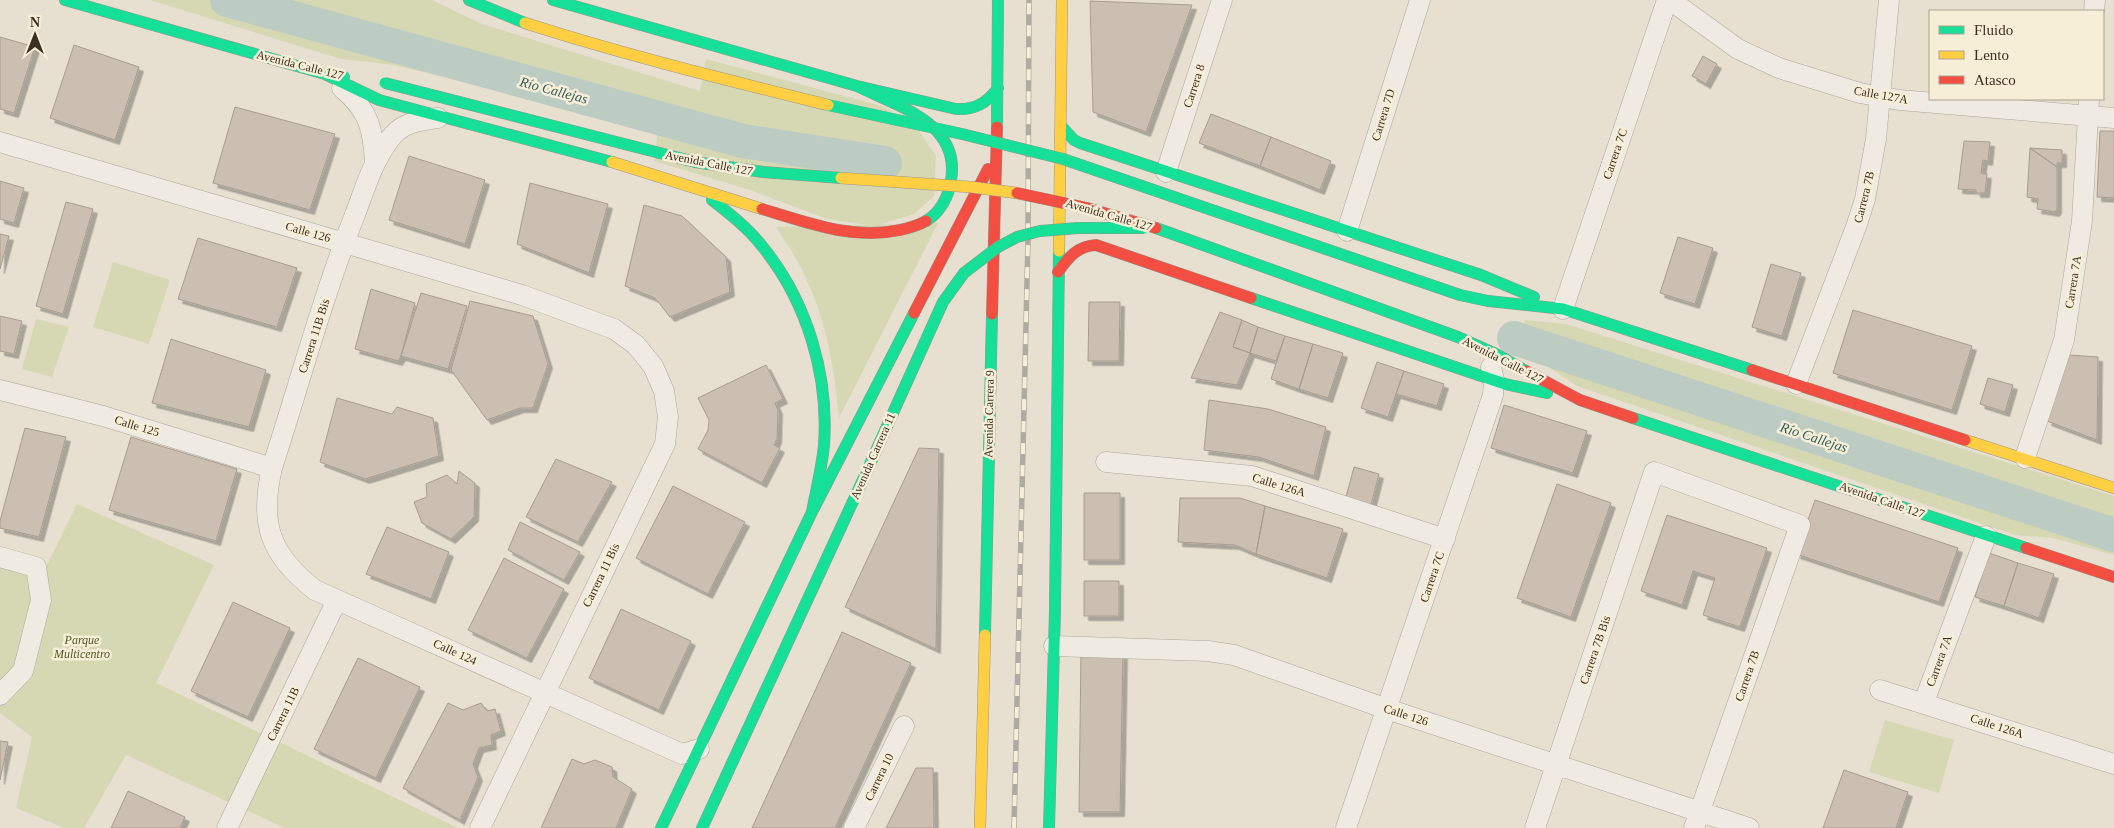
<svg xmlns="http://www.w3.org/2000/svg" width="2114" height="828" viewBox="0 0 2114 828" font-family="Georgia,serif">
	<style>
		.green { fill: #d6d7b3 }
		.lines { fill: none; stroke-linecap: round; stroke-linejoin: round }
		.river { stroke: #bcccc2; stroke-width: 34 }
		.building { fill: #cbbfb2; stroke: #a89c90; filter: url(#shadow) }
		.street-casing { stroke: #ada599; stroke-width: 21 }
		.fast-casing { stroke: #9c958a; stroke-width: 12 }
		.slow-casing { stroke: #9c958a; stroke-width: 12 }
		.jam-casing { stroke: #9c958a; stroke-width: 12 }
		.street { stroke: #efebe3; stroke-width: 20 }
		.fast { stroke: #16e098; stroke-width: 11 }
		.slow { stroke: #ffcf43; stroke-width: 11 }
		.jam { stroke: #f24e42; stroke-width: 11 }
		.rail-casing { stroke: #afaaa2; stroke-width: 5.5 }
		.rail { stroke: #f7eed8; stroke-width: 4; stroke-dasharray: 11; stroke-linecap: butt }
		.fast-bridge-casing { stroke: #9c958a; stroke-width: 12; stroke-linecap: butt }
		.slow-bridge-casing { stroke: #9c958a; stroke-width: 12; stroke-linecap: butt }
		.jam-bridge-casing { stroke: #9c958a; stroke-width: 12; stroke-linecap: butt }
		.fast-bridge { stroke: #16e098; stroke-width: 11 }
		.slow-bridge { stroke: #ffcf43; stroke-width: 11 }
		.jam-bridge { stroke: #f24e42; stroke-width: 11 }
		.labels { text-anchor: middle; stroke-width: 5; stroke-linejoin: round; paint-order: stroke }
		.street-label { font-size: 12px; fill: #3d2e20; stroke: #f7eed8 }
		.park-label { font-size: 12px; font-style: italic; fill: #4d5a26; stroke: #f7eed8 }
		.water-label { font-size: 14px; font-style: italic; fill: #2f5d5a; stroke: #f7eed8 }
	</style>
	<defs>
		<filter id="shadow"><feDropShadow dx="4.5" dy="4.5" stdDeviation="0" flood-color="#0004"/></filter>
	</defs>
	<rect width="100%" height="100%" fill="#e7e0d1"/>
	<path class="green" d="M150,0H432L482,24L700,91L706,59L885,107L919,131L936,156L934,196L914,214L875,226L827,219L750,190L654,161L658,130L394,65L341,59Z
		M938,223L839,418C834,365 826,318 802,270C795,255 785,241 776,227Z
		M113,262L170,280L149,344L93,327Z
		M36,319L69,327L52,377L22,369Z
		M1525,320L1566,324L2114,496V555L2053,538L2015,535L1577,386L1516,346Z
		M77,504L214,565L156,683L458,828H285L126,755L84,828H64L16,808L32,737L0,713V564L42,575Z
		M1885,720L1954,740L1939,793L1869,772Z"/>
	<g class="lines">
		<path class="river" d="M227,0L743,141L885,163
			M1514,338L2114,535"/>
	</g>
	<path class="building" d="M1090,1L1192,5L1146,132L1093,112Z
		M0,37L35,47L14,113L0,109Z
		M74,45L139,67L115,140L50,118Z
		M1703,56L1717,64L1706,84L1692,76Z
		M235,107L335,134L310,210L213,183Z
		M1211,114L1271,137L1260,166L1199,143Z
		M2100,131H2114V198L2097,197Z
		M1271,137L1331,161L1320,190L1260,166Z
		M1964,141L1990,142L1988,161L1983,160L1981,173L1987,174L1985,193H1976V190L1958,189Z
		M2030,148L2062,150V163H2057V167Z
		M2030,148L2057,167V209L2055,212L2037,209L2038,199L2027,197Z
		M409,156L485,180L465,244L389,220Z
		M0,181L24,188L14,223L0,219Z
		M530,183L608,204L589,273L517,244Z
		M66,202L93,209L63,314L36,306Z
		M644,205L682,216L726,257L730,292L670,317L655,298L625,286Z
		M0,234L9,236L0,269Z
		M1678,237L1713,248L1695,304L1660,293Z
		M198,238L297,268L277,327L178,299Z
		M1771,264L1801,273L1782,336L1752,327Z
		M371,289L415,303L401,356L398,361L355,349Z
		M421,293L467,306L448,369L401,356Z
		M470,301L533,316L548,364L533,408H520L487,420L451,370Z
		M1089,302H1120L1119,361H1088Z
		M1853,310L1972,346L1952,410L1833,373Z
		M1220,312L1242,320L1233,347L1250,353L1237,385L1191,378Z
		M0,316L22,321L14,354L0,351Z
		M1242,320L1258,327L1250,353L1233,347Z
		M1258,327L1285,336L1276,361L1250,353Z
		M1285,336L1313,344L1299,389L1271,379Z
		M171,339L266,370L249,427L152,403Z
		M1313,344L1343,353L1328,398L1299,389Z
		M2069,355L2098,357L2097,440L2047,421Z
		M1377,362L1404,371L1388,417L1361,408Z
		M766,365L783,399L775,403L778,410L777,439L774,445L780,448L762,483L698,449L708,430L709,420L698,398Z
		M1404,371L1444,384L1437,406L1396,394Z
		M1988,378L2013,385L2005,412L1980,404Z
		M337,398L392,414L397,407L433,418L439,456L365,479L320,462Z
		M1209,400L1268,409L1326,427L1314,476L1259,457L1204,450Z
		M1504,405L1587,431L1573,473L1491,448Z
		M25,428L66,437L39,537L0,528V521Z
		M131,437L237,469L216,541L109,510Z
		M919,448L939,449L936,649L845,607Z
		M556,459L612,482L578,542L526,517Z
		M1354,467L1379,474L1371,505L1346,497Z
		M459,471L475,483L474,517L451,539L422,523L414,502L427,497L426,484L447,475L457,484Z
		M1557,484L1611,503L1571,617L1517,598Z
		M673,486L745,522L708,594L636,558Z
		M1084,493H1120V560H1084Z
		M1180,498H1240L1265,506L1256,554L1235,545L1178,542Z
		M1815,500L1958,548L1939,602L1796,554Z
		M1265,506L1343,529L1327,578L1256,554Z
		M1667,515L1767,548L1740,627L1703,615L1715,578L1693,571L1682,605L1641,591Z
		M520,522L580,552L564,580L508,550Z
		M387,527L449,552L431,599L366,574Z
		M1989,553L2018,563L2004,606L1975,597Z
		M504,558L564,589L527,658L468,630Z
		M2018,563L2054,574L2039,618L2004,606Z
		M1084,581H1119V616H1084Z
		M233,602L290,628L248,717L191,691Z
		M621,609L691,641L659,710L589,678Z
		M842,632L911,663L835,828H752Z
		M1081,650L1123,651L1120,812H1079Z
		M358,658L420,687L376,778L314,749Z
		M448,703L463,710L481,703L487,711L495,709L501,731L491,735L492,745L479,748L473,764L478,777L460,820L403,788Z
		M0,741L8,742L0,780Z
		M572,759L584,764L595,760L612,767L613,777L632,789L616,828H541Z
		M916,768H933L934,828H886Z
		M1844,770L1908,792L1896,828H1823Z
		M128,791L185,817L180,828H111Z"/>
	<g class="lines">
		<defs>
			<path id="street" d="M1670,0L1738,49L1779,68L1860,93L1899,100L2114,118
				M2094,11L2095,0
				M342,88C369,110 373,129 375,163
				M438,118C421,120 405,122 393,135C373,159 365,189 354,217C322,299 299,385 272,468C259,524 270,555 315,590L682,754L699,749
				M0,142L522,295L614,329L636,345L653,366L664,391L668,417L665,444L480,828
				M1166,172L1222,0
				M1347,231L1420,0
				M1563,309L1667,0
				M1796,384L1856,227L1865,199L1876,139L1889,0
				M0,390L103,416L272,468
				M2025,458L2064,340L2082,221L2089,99
				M1106,462L1252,476L1445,539
				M0,557L36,567L41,600L23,671L0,695
				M1054,646L1208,651L1234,655L1387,709L1749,828
				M1880,690L2114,764
				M1924,702L1986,536
				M227,828L337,600
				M854,828L904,726
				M1346,828L1493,395L1494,380L1491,367
				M1535,828L1654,472L1800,525L1694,828"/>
			<path id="fast" d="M65,0L325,74L344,77
				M469,0L525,23
				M553,0L857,86L956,109C975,110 987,103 998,88
				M325,74L379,100L612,162
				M857,86C897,106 961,123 951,180C949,196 940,213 926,221
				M1061,126L1074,140L1080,143L1481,275L1534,297
				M997,127L998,0
				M712,200C730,214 748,228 762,246C807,301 829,375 824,445C822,467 816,490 812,512
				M1156,228L1458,337L1496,354L1526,371
				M1460,295L1488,301L1563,309L1752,370
				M1251,298L1505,384L1547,393
				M1633,418L2026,548
				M985,635L992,314
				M661,828L812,512L914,313
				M702,828L861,484
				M1049,828L1055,610L1059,251"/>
			<path id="slow" d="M612,162L762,209
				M1059,251L1062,0
				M1965,440L2114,488
				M980,828L985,635"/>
			<path id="jam" d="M762,209C808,223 852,240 900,230C909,228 917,226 926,221
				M1058,272C1068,258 1077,246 1096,245L1251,298
				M914,313L988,169
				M992,314L997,127
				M1752,370L1965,440
				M1526,371L1580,400L1633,418
				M2026,548L2114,577"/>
		</defs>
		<use href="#street" class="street-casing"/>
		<use href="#fast" class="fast-casing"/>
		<use href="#slow" class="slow-casing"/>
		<use href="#jam" class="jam-casing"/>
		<use href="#street" class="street"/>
		<use href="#fast" class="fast"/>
		<use href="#slow" class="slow"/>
		<use href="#jam" class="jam"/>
		<defs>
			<path id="rail" d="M1014,828L1028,240L1029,0"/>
		</defs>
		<use href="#rail" class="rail-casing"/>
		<use href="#rail" class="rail"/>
		<defs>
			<path id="fast-bridge" d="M385,83L695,162L763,172L841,178
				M828,105L962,134L1063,159L1460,295
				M861,484L943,302L964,273L998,247L1017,237L1040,231L1078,228H1144"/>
			<path id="slow-bridge" d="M525,23C625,55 727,80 828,105
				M841,178L971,187L1017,193"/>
			<path id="jam-bridge" d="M1017,193L1087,208L1156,228"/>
		</defs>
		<use href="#fast-bridge" class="fast-bridge-casing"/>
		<use href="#slow-bridge" class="slow-bridge-casing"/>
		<use href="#jam-bridge" class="jam-bridge-casing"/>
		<use href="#fast-bridge" class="fast-bridge"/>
		<use href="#slow-bridge" class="slow-bridge"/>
		<use href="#jam-bridge" class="jam-bridge"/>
	</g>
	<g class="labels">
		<g class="street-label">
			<text transform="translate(300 65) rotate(14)" y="4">Avenida Calle 127</text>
			<text transform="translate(1194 86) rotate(-72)" y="4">Carrera 8</text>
			<text transform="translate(1881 95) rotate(10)" y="4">Calle 127A</text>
			<text transform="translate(1383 115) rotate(-73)" y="4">Carrera 7D</text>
			<text transform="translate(1615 154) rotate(-71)" y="4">Carrera 7C</text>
			<text transform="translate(709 163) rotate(11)" y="4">Avenida Calle 127</text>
			<text transform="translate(1864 197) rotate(-76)" y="4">Carrera 7B</text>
			<text transform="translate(1109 215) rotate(16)" y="4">Avenida Calle 127</text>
			<text transform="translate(308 232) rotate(16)" y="4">Calle 126</text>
			<text transform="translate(2073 282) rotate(-81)" y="4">Carrera 7A</text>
			<text transform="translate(314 336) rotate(-72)" y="4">Carrera 11B Bis</text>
			<text transform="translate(1503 360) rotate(27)" y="4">Avenida Calle 127</text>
			<text transform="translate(989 414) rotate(-89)" y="4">Avenida Carrera 9</text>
			<text transform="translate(137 426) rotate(17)" y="4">Calle 125</text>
			<text transform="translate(873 456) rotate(-66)" y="4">Avenida Carrera 11</text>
			<text transform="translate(1279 485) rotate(17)" y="4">Calle 126A</text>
			<text transform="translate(1882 500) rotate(19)" y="4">Avenida Calle 127</text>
			<text transform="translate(601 575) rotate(-64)" y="4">Carrera 11 Bis</text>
			<text transform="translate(1432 577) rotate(-71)" y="4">Carrera 7C</text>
			<text transform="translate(1595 650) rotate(-71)" y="4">Carrera 7B Bis</text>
			<text transform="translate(455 652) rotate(24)" y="4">Calle 124</text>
			<text transform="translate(1939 661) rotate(-70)" y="4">Carrera 7A</text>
			<text transform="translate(1747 676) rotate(-71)" y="4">Carrera 7B</text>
			<text transform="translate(283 714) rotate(-64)" y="4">Carrera 11B</text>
			<text transform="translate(1406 715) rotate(18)" y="4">Calle 126</text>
			<text transform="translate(1997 726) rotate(18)" y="4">Calle 126A</text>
			<text transform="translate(879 777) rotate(-64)" y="4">Carrera 10</text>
		</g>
		<g class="park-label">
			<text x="82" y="644">Parque<tspan x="82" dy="14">Multicentro</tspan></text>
		</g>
		<g class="water-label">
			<text transform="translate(554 90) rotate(15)" y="5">Río Callejas</text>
			<text transform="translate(1814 437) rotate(18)" y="5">Río Callejas</text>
		</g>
	</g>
	<rect x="1929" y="10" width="175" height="90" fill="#f7eed8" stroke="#ada18e"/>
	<rect x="1939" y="26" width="25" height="8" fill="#16e098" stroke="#ada18e"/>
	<text x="1974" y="35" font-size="15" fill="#3d2e20">Fluido</text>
	<rect x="1939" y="51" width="25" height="8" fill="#ffcf43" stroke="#ada18e"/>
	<text x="1974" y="60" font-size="15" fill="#3d2e20">Lento</text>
	<rect x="1939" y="76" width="25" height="8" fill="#f24e42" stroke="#ada18e"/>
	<text x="1974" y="85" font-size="15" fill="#3d2e20">Atasco</text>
	<g transform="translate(35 35)" stroke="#f7eed8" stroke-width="4" paint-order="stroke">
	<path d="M0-4L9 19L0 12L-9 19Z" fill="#3d2e20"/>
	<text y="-8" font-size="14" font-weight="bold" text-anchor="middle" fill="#3d2e20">N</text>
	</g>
</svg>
